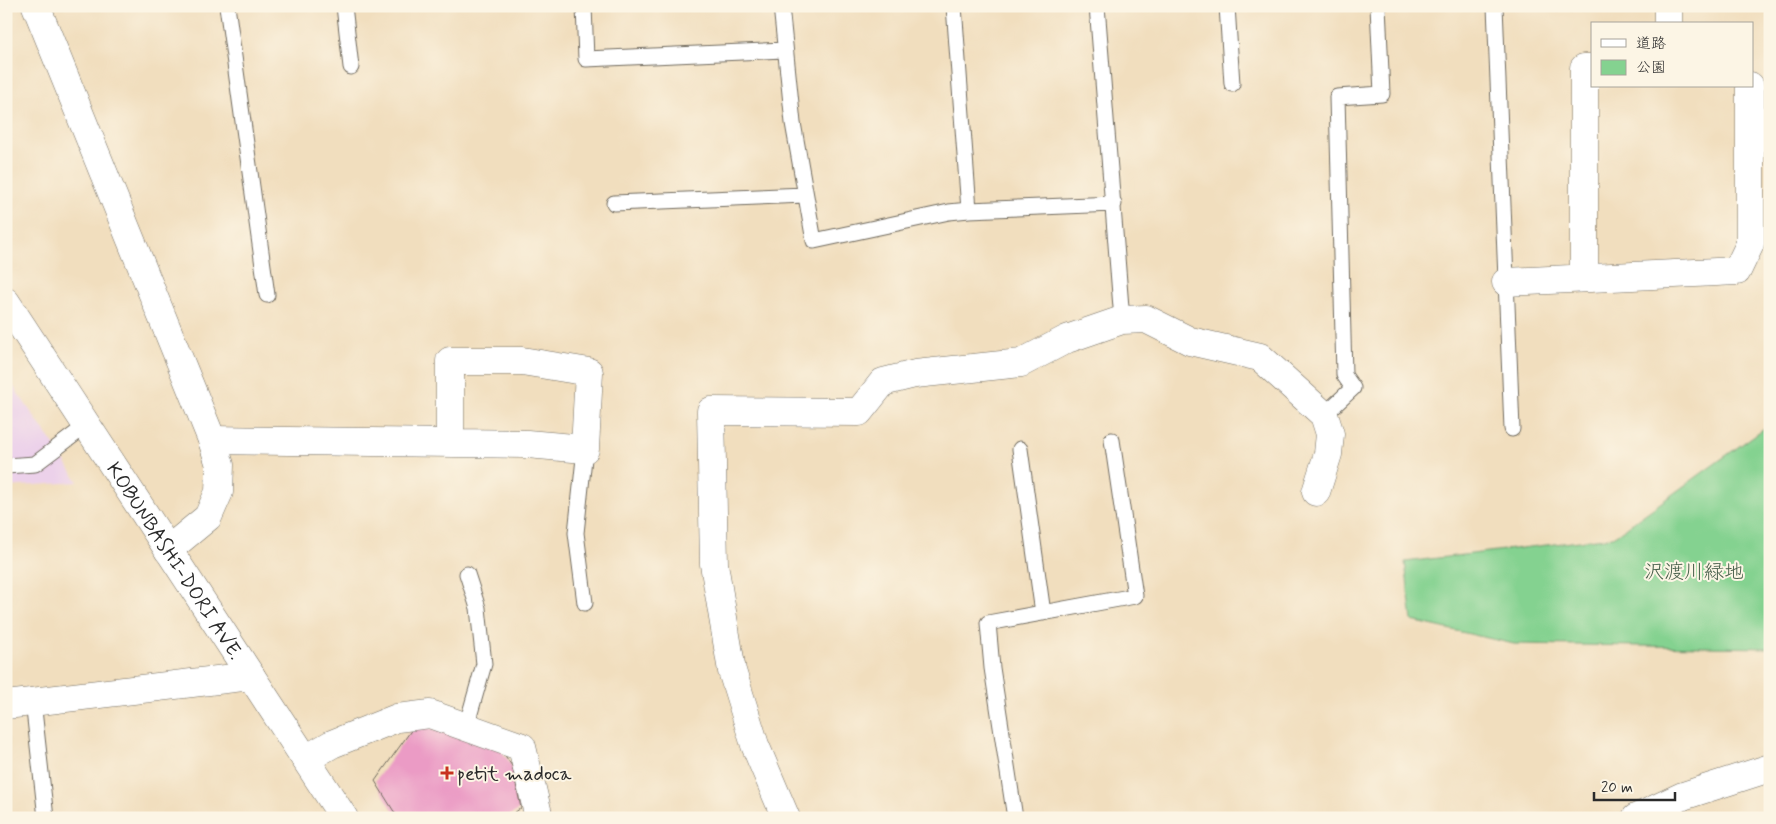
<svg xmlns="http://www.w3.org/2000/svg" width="1776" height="824" viewBox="0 0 1776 824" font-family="Mynerve,'Klee One',sans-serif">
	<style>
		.built { fill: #ecd1ea }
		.green { fill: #84d290; stroke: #587e5e }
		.building { fill: #eb9bc5 }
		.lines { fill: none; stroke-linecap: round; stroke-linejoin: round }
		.service-casing { stroke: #706a5e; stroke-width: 17 }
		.minor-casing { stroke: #706a5e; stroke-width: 29 }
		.tertiary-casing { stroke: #706a5e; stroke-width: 29 }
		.service { stroke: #fff; stroke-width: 15 }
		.minor { stroke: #fff; stroke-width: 28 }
		.tertiary { stroke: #fff; stroke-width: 28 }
		.poi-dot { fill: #c8321e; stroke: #fcf5e5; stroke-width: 2 }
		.labels { text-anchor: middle; stroke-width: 4; stroke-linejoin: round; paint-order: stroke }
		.street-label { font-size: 20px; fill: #2b2b2b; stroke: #fcf5e5 }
		.park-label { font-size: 20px; fill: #465d49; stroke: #fcf5e5 }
		.poi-label { font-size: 20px; fill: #2b2b2b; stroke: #fcf5e5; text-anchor: start }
	</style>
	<rect width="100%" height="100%" fill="#fcf5e5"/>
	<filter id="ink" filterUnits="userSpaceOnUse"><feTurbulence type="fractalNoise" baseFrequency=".02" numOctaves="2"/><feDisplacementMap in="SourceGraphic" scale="10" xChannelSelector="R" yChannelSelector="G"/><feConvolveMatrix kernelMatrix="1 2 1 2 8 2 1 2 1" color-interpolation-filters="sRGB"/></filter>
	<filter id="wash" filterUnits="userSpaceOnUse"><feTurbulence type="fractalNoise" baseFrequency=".0096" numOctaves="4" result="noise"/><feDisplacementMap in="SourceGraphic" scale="20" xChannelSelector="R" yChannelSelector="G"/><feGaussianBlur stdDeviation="1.12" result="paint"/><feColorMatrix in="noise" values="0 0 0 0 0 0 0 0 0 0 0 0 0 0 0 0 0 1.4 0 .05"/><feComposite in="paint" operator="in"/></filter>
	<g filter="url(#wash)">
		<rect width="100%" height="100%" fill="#f1debe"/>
		<path class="built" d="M6,376L56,448L78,482L6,487Z"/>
		<path class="green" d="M1770,424V648L1514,644L1412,621L1405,562L1613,537Z"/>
		<g id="blocks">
			<path class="building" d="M415,725L478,738L500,748L512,766L521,808L507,818H398L375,781Z"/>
		</g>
	</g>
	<g filter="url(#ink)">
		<use href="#blocks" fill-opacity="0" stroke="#706a5e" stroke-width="1"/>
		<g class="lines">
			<defs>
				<path id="service" d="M227,6L267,295
					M344,6L351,67
					M584,6L586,59L784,50
					M781,6L793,123L814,241L949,212L969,210L1114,204
					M954,6L969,210
					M1097,6L1122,320
					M1227,6L1232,84
					M1495,6L1512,429
					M614,203L805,195
					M1324,415L1353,388L1344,375L1337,97L1382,94L1378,6
					M585,449L576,533L585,603
					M1020,449L1043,613
					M6,466L35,464L87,425
					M33,701L46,818
					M466,727L484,664L478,608L467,574
					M1015,818L992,668L988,623L1135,596L1112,440"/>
				<path id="minor" d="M1668,24V6
					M1584,277V68H1592
					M1506,282L1737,271L1750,244V86
					M212,440L527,444L585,449L589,372L522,361H450V443
					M6,705L251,676
					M306,759L332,744L397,718L430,714L522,747L539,818
					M786,818L755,745L732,671L714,564L711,411L859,412L883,382L915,374L1021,363L1067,339L1122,320L1146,319L1190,341L1260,357L1324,415L1330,434L1328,454L1316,492
					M1636,818L1683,796L1770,768"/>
				<g id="tertiary">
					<path d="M36,6L212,440L220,465L219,492L208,517L168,550"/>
					<path id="s1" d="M6,302L344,818"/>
				</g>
			</defs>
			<use href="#service" class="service-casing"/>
			<use href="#minor" class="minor-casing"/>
			<use href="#tertiary" class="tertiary-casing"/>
			<use href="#service" class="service"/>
			<use href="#minor" class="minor"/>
			<use href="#tertiary" class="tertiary"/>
		</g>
	</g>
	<path class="poi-dot" d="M444.5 765.5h5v5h5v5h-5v5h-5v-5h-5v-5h5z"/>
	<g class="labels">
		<g class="street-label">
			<text dy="7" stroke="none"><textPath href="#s1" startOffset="309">KOBUNBASHI-DORI AVE.</textPath></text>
		</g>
		<g class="park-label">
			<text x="1694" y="578">沢渡川緑地</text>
		</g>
		<g class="poi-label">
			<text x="457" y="780">petit madoca</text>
		</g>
	</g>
	<rect width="1776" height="824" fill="none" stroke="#fcf5e5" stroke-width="25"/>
	<rect x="1591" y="22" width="162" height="65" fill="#fcf5e5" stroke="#a8a49b"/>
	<rect x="1601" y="39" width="25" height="8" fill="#ffffff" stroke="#a8a49b"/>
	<text x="1636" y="48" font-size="15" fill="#2b2b2b">道路</text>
	<rect x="1601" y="60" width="25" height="15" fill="#84d290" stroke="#a8a49b"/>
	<text x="1636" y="72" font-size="15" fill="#2b2b2b">公園</text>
	<path d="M1594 792v8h81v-8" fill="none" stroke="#2b2b2b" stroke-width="2.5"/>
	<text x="1601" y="792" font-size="15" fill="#2b2b2b" stroke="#fcf5e5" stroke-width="4" paint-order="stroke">20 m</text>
</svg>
